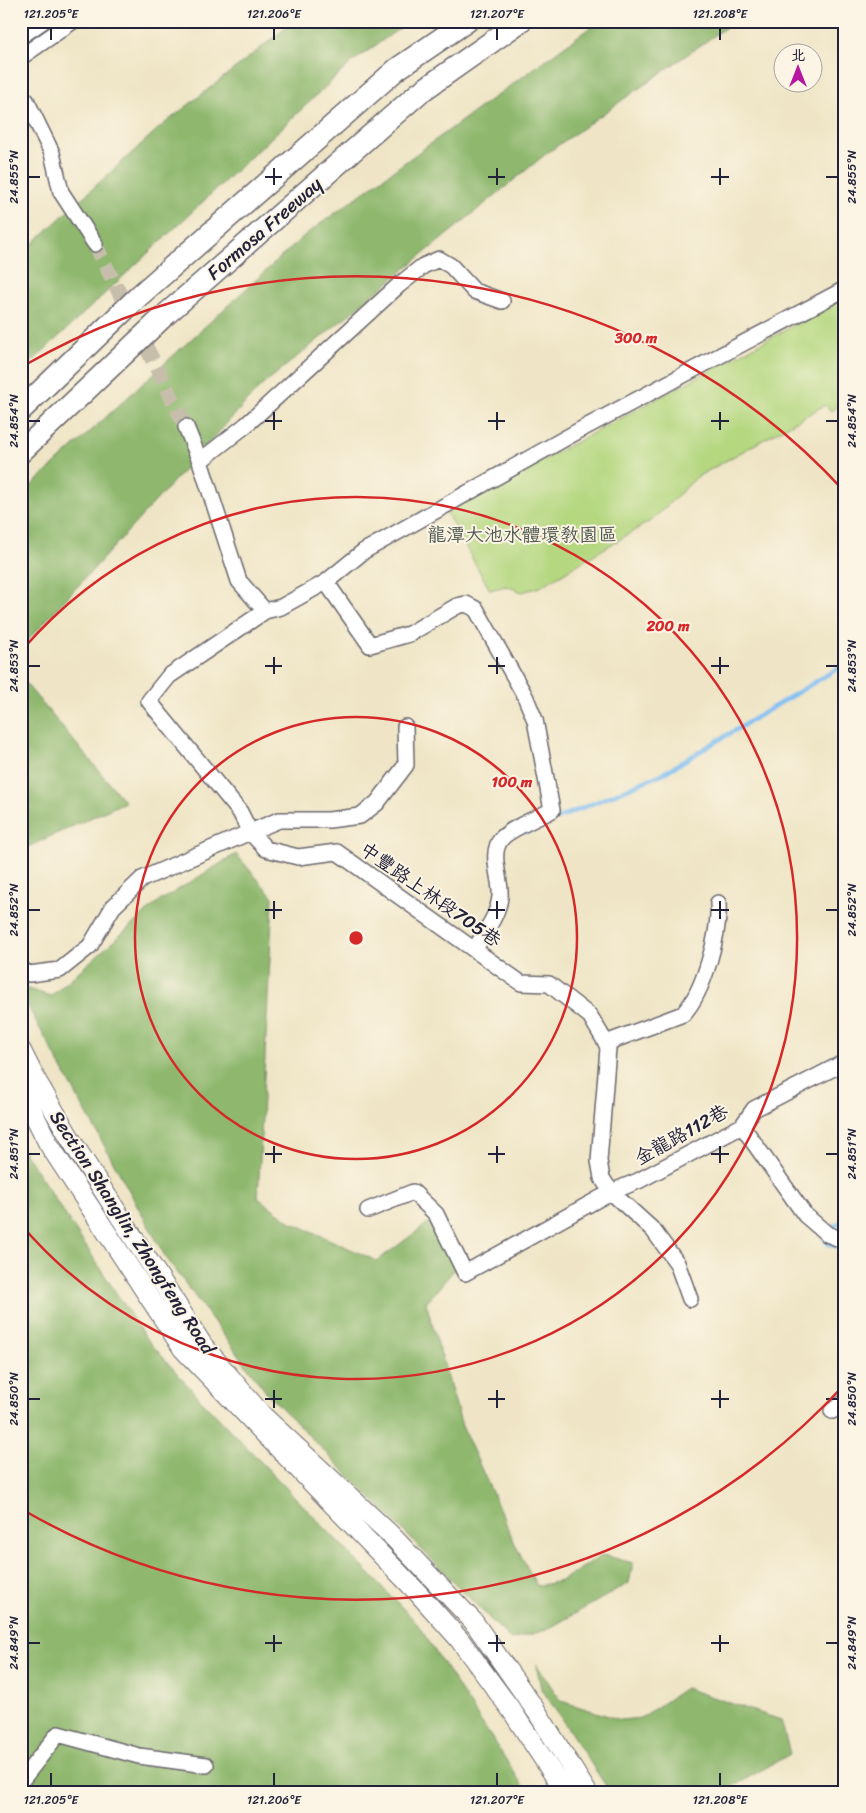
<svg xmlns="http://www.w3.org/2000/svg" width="866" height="1813" viewBox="0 0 866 1813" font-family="Sriracha,'LXGW WenKai TC',sans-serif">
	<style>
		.green { fill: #b4d77f; stroke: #6b7c5d }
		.forest { fill: #8fb86e; stroke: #586d54 }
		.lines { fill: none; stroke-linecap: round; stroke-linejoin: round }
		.stream { stroke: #7ebdf2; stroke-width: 4.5 }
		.minor-tunnel { stroke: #c6beaa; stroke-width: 15; stroke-dasharray: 15 8; stroke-linecap: butt }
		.minor-casing { stroke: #6a666c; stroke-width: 18 }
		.major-casing { stroke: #6a666c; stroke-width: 21 }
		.highway-casing { stroke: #6a666c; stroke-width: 24 }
		.minor { stroke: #fff; stroke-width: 15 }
		.major { stroke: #fff; stroke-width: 19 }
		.highway { stroke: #fff; stroke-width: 21 }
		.ticks { fill: none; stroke: #22223b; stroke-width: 2 }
		.ring { fill: none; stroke: #d62828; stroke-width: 2.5 }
		.labels { text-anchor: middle; stroke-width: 4; stroke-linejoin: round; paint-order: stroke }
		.street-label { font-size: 19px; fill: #22223b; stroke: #fcf5e5 }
		.park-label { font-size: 19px; fill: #4e584f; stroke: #fcf5e5 }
		.centre { fill: #d62828; stroke: #fcf5e5; stroke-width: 2.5 }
		.ring-label { font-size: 15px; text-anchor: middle; font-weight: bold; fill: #d62828; stroke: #fcf5e5; stroke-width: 4; stroke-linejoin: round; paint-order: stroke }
		.neatline { fill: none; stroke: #22223b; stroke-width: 2 }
		.ticks-label { font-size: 12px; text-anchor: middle; fill: #22223b }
	</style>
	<rect width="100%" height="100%" fill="#fcf5e5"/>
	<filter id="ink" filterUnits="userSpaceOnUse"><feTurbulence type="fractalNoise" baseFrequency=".02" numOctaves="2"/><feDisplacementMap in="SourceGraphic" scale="10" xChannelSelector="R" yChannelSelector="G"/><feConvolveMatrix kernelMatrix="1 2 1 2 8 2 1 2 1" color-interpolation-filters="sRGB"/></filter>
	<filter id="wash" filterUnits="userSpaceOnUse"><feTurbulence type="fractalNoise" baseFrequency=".0096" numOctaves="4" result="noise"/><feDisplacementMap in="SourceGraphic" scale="20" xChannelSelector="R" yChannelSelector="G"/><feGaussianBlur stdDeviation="1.12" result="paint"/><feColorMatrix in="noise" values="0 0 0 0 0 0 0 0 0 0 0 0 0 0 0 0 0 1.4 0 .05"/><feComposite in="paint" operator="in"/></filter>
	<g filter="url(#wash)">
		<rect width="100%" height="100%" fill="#efe5c6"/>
		<path class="green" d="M845,298V402L831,411L825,405L697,477L652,520L540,587L522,592L506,586L490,590L446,512Z"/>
		<path class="forest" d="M295,21H410L352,62L21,372V254L159,128Z
			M599,21H735L547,153L260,387L21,648V495L305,235Z
			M21,678L125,802L21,850Z
			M236,854L273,897L258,1198L291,1222L377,1261L431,1221L459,1264L426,1303L462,1426L517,1548L537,1586L561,1581L603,1555L633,1563L629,1583L546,1630L511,1640L266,1392L165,1256L21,994V987L51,996L158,902Z
			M21,1147L145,1337L200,1399L416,1622L527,1792H21Z
			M536,1664L561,1701L621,1720L641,1718L685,1688L781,1720L790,1754L723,1792H610L541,1688Z"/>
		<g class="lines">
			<path class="stream" d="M526,832L664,773L845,664
				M827,1230L845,1220
				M824,1239L829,1244L845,1249"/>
		</g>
	</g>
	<g filter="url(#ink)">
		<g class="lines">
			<path class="minor-tunnel" d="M95,244L186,427"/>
			<defs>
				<path id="minor" d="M21,36L43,21
					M21,57L73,21
					M21,103L26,100L52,153L61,192L95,244
					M186,427L200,461L246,425L399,285L423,266L439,259L451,266L474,291L502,301
					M200,461L239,581L265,611
					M326,582L370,645L409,634L457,606L466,604L476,609L525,696L535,720L552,810C540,817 511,828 502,838C488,853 502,880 500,897C498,916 484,933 475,949
					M405,727L406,765L377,803L360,816L329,820H279L250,832L240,812L149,701L169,676L265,611L281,607L326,582L364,551L580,430L845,289
					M21,969L29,974L60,970L90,946L113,907L142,879L250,832L266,849L298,857L337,852L521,983L549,984L590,1016L606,1043L608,1048L599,1161L602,1178L611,1192L638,1181L742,1126L754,1109L845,1062
					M606,1043L683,1014C704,992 720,933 718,903
					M742,1126L805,1215L827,1234L845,1241
					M368,1210L413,1192L436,1214L465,1273L611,1192L653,1230L677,1263L690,1299
					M832,1411L845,1402
					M21,1781L58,1734L139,1756L206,1765"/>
				<path id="major" d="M21,1050L35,1078L76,1148L202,1344L262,1415L391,1535L473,1621L537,1712L587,1792
					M21,1088L48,1143L183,1349L418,1593L459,1639L512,1711L565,1792"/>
				<path id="highway" d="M21,410L140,295L397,69L467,21
					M21,452L163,317L419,93L521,21"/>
			</defs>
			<use href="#minor" class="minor-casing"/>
			<use href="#major" class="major-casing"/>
			<use href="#highway" class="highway-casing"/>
			<use href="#minor" class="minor"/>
			<use href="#major" class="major"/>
			<use href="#highway" class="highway"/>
		</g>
	</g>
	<path class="ticks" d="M51,28V40M274,28V40M497,28V40M720,28V40M274,168V185M497,168V185M720,168V185M28,177H40M265,177H282M488,177H505M711,177H729M826,177H838M274,412V430M497,412V430M720,412V430M28,421H40M265,421H282M488,421H505M711,421H729M826,421H838M274,657V674M497,657V674M720,657V674M28,666H40M265,666H282M488,666H505M711,666H729M826,666H838M274,901V919M497,901V919M720,901V919M28,910H40M265,910H282M488,910H505M711,910H729M826,910H838M274,1146V1163M497,1146V1163M720,1146V1163M28,1154H40M265,1154H282M488,1154H505M711,1154H729M826,1154H838M274,1390V1408M497,1390V1408M720,1390V1408M28,1399H40M265,1399H282M488,1399H505M711,1399H729M826,1399H838M274,1635V1652M497,1635V1652M720,1635V1652M28,1643H40M265,1643H282M488,1643H505M711,1643H729M826,1643H838M51,1773V1786M274,1773V1786M497,1773V1786M720,1773V1786"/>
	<g class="ring">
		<circle cx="356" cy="938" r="221"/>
		<path d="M23 649A441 441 0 1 1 23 1227"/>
		<path d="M844 1385A662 662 0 0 1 25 1511M25 365A662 662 0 0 1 844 491"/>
	</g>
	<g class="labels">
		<g class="street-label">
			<text transform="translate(264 228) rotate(-41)" y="7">Formosa Freeway</text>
			<text transform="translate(431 894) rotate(35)" y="7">中豐路上林段705巷</text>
			<text transform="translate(681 1134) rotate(-29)" y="7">金龍路112巷</text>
			<text transform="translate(133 1232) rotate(57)" y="7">Section Shanglin, Zhongfeng Road</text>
		</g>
		<g class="park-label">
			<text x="522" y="541">龍潭大池水體環教園區</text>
		</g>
	</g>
	<circle cx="356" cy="938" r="8" class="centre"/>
	<g class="ring-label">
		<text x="636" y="343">300 m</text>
		<text x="668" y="631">200 m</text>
		<text x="512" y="787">100 m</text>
	</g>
	<rect width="866" height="1813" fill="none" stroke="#fcf5e5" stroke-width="55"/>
	<g transform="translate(798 68)"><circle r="24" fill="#fcf5e5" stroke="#a5a1a1"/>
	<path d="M0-4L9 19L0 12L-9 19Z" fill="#b5179e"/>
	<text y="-8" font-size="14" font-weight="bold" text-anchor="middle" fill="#22223b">北</text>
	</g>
	<rect x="28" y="28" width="810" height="1758" class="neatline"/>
	<g class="ticks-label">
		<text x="51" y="18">121.205°E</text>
		<text x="274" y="18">121.206°E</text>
		<text x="497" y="18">121.207°E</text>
		<text x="720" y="18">121.208°E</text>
		<text transform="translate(14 177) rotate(-90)" y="4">24.855°N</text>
		<text transform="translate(852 177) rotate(-90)" y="4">24.855°N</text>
		<text transform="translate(14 421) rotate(-90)" y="4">24.854°N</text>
		<text transform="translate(852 421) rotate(-90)" y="4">24.854°N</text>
		<text transform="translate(14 666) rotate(-90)" y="4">24.853°N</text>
		<text transform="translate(852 666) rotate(-90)" y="4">24.853°N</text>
		<text transform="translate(14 910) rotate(-90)" y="4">24.852°N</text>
		<text transform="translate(852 910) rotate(-90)" y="4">24.852°N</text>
		<text transform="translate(14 1154) rotate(-90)" y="4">24.851°N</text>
		<text transform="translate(852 1154) rotate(-90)" y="4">24.851°N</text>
		<text transform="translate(14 1399) rotate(-90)" y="4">24.850°N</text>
		<text transform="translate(852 1399) rotate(-90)" y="4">24.850°N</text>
		<text transform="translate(14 1643) rotate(-90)" y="4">24.849°N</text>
		<text transform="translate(852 1643) rotate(-90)" y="4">24.849°N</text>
		<text x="51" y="1804">121.205°E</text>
		<text x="274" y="1804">121.206°E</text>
		<text x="497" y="1804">121.207°E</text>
		<text x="720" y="1804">121.208°E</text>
	</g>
</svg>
